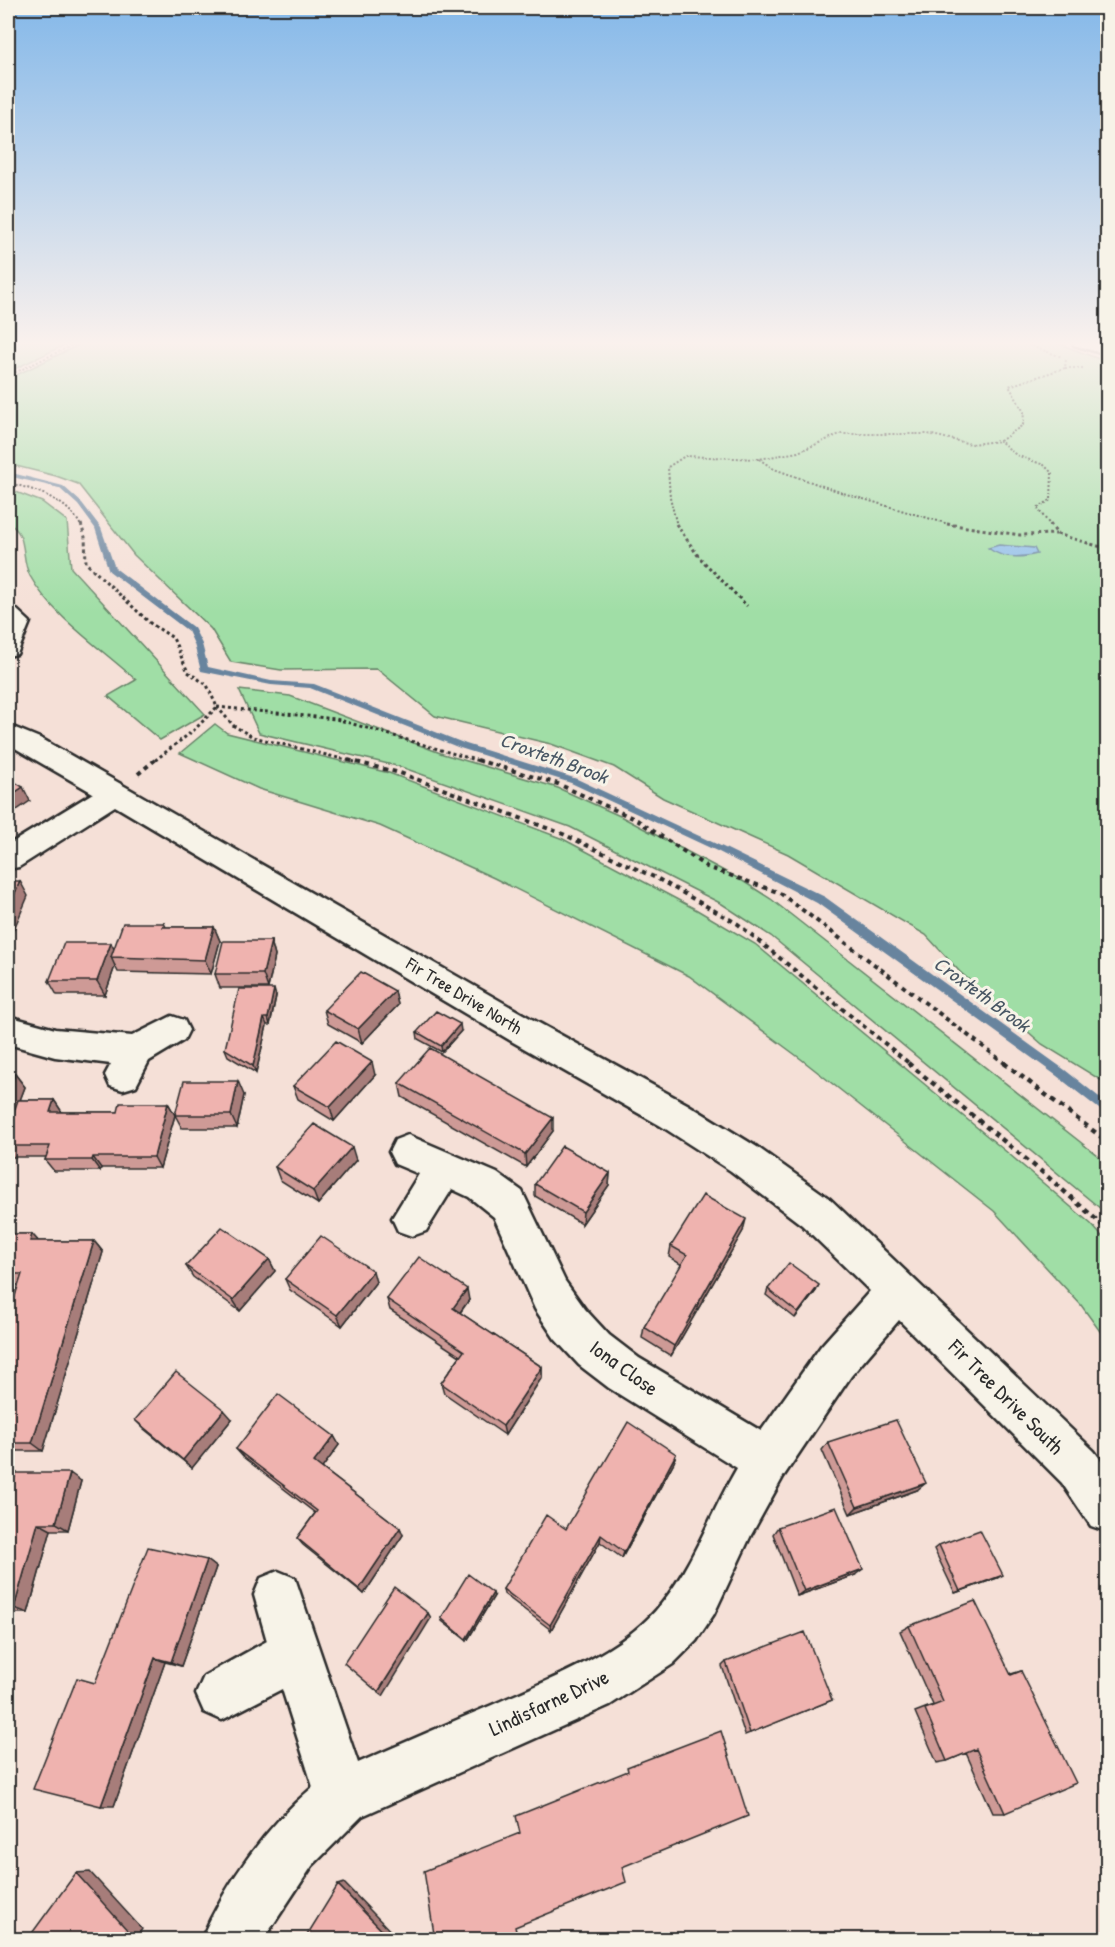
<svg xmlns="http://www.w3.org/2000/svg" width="1115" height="1947" viewBox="0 0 1115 1947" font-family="'Patrick Hand',sans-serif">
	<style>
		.green { fill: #a0dea6; stroke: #668468; stroke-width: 1.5 }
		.water { fill: #8fbfea; stroke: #67849e; stroke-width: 1.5 }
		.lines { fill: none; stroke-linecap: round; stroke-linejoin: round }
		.stream { fill: #67849e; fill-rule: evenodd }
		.minor-casing { stroke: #2b2b2b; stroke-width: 5 }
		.highway-casing { stroke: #2b2b2b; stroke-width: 5 }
		.path-far3 { stroke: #2b2b2b; stroke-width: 2; stroke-dasharray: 2 2; stroke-linecap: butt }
		.path-far2 { stroke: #2b2b2b; stroke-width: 3; stroke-dasharray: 3 3; stroke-linecap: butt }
		.path-far1 { stroke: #2b2b2b; stroke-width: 4; stroke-dasharray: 4.5 4.5; stroke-linecap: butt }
		.path { stroke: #2b2b2b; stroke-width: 4.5; stroke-dasharray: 5 5; stroke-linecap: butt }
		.minor { fill: #f7f3e8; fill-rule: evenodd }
		.highway { fill: #f7f3e8; fill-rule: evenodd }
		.wall { fill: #ce9a96; stroke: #2b2b2b; stroke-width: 1.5 }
		.shaded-wall { fill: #a77d7a; stroke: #2b2b2b; stroke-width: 1.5 }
		.building { fill: #efb3af; stroke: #2b2b2b; stroke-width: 1.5 }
		.labels { text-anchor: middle; stroke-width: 6; stroke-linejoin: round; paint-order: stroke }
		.street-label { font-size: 18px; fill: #2b2b2b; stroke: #f7f3e8 }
		.water-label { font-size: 20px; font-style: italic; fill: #495764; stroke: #f7f3e8 }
		.near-street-label { font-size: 21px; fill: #2b2b2b; stroke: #f7f3e8 }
	</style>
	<rect width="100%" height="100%" fill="#f5e0d7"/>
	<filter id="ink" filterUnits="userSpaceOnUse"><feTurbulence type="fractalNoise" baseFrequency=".0167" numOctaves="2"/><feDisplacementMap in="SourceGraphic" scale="12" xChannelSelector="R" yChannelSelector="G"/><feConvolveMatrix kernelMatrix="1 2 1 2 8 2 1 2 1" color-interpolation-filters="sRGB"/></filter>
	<g filter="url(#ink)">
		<path class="green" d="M8,341H73L8,372Z
			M87,341H1052L1107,362V1084L1042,1044L960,972L926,935L788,854L663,798L614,767L551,744L435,716L377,669L281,670L231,662L211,629L134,555L78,484L56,476L8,464V379Z
			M8,489L42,502L67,521L71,568L205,714L160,740L108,696L136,680C102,649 52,616 30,576C20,558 29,534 8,523Z
			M239,690L290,696L443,754L558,788L620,816L741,880L771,899L1107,1163V1214L771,936L722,904L570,827L401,767L259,733Z
			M215,724L227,733L389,773L563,839L697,910L755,944L1009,1154L1091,1224L1107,1242V1341L1081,1305L994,1211L801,1059L689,976L494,878L380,826L259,789L180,753Z"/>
		<path class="water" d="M999,545L1034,548L1037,554C1021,558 1002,559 988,548Z"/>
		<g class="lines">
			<path class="stream" d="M8,472L63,486L82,503L101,528L115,568L194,628L202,644L208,667L271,681L314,684L466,744L577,779L725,848L825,897L1065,1070L1108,1104V1116L1057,1076L817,903L719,852L571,783L460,748L310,688L271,685L201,671L194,644L188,631L109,571L95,528L78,505L59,488L8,476Z"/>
			<defs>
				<path id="minor" d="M8,607L16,609L30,622L17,654L8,656Z
					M8,725L42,739L537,1022L687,1104L757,1147L830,1199L1094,1451L1108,1469V1532L1091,1526L1062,1483L899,1320L851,1376L783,1477L751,1535L714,1614L696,1641L673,1664L610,1705L362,1816L312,1866L263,1940H201C225,1883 266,1827 313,1787L282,1689L222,1720L204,1712L196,1694L204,1676L267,1641L254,1595L261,1578L278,1571L295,1578L358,1763C403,1743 447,1724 492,1705C548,1680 623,1653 662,1603C694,1563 711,1512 737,1468L609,1388L579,1365L555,1339L535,1309L494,1217L469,1197L452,1189L426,1231L412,1236L398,1231L392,1218L419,1174L395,1164L389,1152L395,1140L408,1135L497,1173L522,1191L565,1281L585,1309L609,1335L639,1358L761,1431L821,1346L870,1291L802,1225L731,1171L661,1126L513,1042L115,806L19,867L8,869V845L93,793L8,744Z
					M8,1016L55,1029L132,1036L172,1016L184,1020L189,1030L184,1040L149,1061L136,1086L123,1090L110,1086L105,1075L111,1064L55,1057L8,1044Z"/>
				<path id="highway" d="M1072,341H1096L1108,344V355L1074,345Z"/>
			</defs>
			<use href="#minor" class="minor-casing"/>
			<use href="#highway" class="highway-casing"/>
			<path class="path-far3" d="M1017,341L1062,357
				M1065,368H1085
				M8,376L81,341
				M759,459L774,469L843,493L955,526
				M8,483C35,489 68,500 81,526
				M677,526L670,497L668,467L685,456L759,459L798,452L840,434H928L971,444L1000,441
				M1051,526L1037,508L1051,500L1052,473L1044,465L1016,455L1000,441L1023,425L1024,412L1009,386L1065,368L1066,359"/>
			<path class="path-far2" d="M81,524L85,537L86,563L150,623L173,638L188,672L207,685L217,707L194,730L153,762
				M676,524L699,557L747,606
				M947,524L1020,535L1056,534
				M1050,524L1057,534L1108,549
				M217,707L234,726L253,737L355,762
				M217,707L336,719L482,762"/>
			<path class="path-far1" d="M348,760L400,773L563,834L658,879L738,924L910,1064
				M477,760L558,784L637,820L707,867L780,893L1006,1064
				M138,774L155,760"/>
			<path class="path" d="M908,1063L1048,1177L1108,1230
				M1004,1063L1108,1142"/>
			<use href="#minor" class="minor"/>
			<use href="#highway" class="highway"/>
		</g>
		<path class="wall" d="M164,923L166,927H214L220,941L211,974L118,972L115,966L105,995H57L49,981Z
			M271,941L275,956L268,988H220L215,974Z
			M395,991L398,1005L362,1043L328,1024L324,1010Z
			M276,996L270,1025H267L256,1073L228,1056L225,1049Z
			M461,1031L442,1052L418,1039L417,1032Z
			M8,1074H15L25,1087L20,1100H54L62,1112H118L168,1103L175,1115L160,1168H101L100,1171H54L45,1160L46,1157H10L8,1154Z
			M375,1075L334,1121L298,1099L293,1086Z
			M399,1083L553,1131L526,1167L402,1097Z
			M244,1095L237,1128H182L175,1115Z
			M356,1160L318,1204L280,1180L275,1167Z
			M610,1173L609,1185L582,1224L535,1196V1184Z
			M743,1231L671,1356L642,1338L644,1327L682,1265L669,1257L671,1246Z
			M8,1234H32L38,1241H94L103,1252L43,1451H8V1318L19,1285H8Z
			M269,1259L275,1271L240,1311L193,1277L186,1266Z
			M285,1279L376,1282L342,1326L290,1290Z
			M768,1289L816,1291L795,1318L766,1295Z
			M387,1299L469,1300L460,1313L542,1367V1377L505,1435L444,1393L441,1383L460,1356L390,1310Z
			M232,1419L192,1468L144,1429L135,1420Z
			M334,1436L339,1445L322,1468L400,1528L403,1535L364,1594L303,1545L297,1538L315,1513L243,1457L236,1449Z
			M828,1442L917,1490L850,1514L822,1450Z
			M674,1462L622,1558L600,1542L551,1630L504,1594L503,1589L566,1529Z
			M81,1481L68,1530H51L28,1613H8V1500Z
			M778,1527L855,1575L797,1596L773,1534Z
			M939,1545L997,1578L955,1593L934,1549Z
			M207,1560L216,1567L181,1666L165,1662L114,1806L95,1683Z
			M494,1596L467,1641L442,1621L441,1618Z
			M909,1626L1011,1674L1021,1671L1005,1813H993L966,1753L947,1761L937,1763L915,1712L933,1705L900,1631Z
			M726,1662L832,1700L745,1735L722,1666Z"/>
		<path class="shaded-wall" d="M23,787L30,801L8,816V797Z
			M20,881L28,896L8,943V909Z
			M214,927L220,941L211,974L205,960Z
			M271,941L275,956L268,988L263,974Z
			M111,943L118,957H111L115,966L105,995L97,981Z
			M274,989L276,996L270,1025L268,1018Z
			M395,991L398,1005L362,1043L358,1029Z
			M264,1018L267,1025L256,1073L253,1066Z
			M460,1024L461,1031L442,1052L441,1046Z
			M372,1062L375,1075L334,1121L330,1107Z
			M15,1074L25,1087L8,1132V1094Z
			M238,1081L244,1095L237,1128L231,1115Z
			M54,1100L62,1112L58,1124L50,1112Z
			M168,1103L175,1115L160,1168L154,1157Z
			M553,1118V1131L526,1167L525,1154Z
			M352,1147L356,1160L318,1204L313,1191Z
			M93,1157L101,1168L100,1171L92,1160Z
			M610,1173L609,1185L582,1224L583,1212Z
			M746,1219L743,1231L671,1356L674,1346Z
			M32,1234L42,1245L30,1241Z
			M94,1241L103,1252L43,1451L32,1443Z
			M269,1259L275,1271L240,1311L233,1300Z
			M373,1271L376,1282L342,1326L337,1315Z
			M819,1285L816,1291L795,1318L798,1313Z
			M467,1289L469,1300L455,1319L453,1308Z
			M542,1367V1377L505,1435L503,1426Z
			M224,1410L232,1419L192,1468L183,1460Z
			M334,1436L339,1445L320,1471L314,1462Z
			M676,1454L674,1462L622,1558L624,1552Z
			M70,1473L81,1481L68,1530L56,1523Z
			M926,1483L917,1490L850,1514L857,1507Z
			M38,1523L51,1530L28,1613L14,1608Z
			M400,1528L403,1535L364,1594L359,1589Z
			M601,1535L600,1542L551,1630L550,1625Z
			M207,1560L216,1567L181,1666L171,1662Z
			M863,1569L855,1575L797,1596L804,1591Z
			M1003,1575L997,1578L955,1593L960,1591Z
			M493,1593L494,1596L467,1641L466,1639Z
			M428,1613L431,1618L383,1696L378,1692Z
			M155,1658L165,1662L114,1806H101Z
			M90,1872L142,1929L135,1940H125L76,1873Z
			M344,1883L399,1940H391L338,1885Z"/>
		<path class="building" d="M8,778L23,787L8,797Z
			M8,881H20L8,909Z
			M123,923H164L163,927H214L205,960L111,957Z
			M223,941H271L263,974H215Z
			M64,943H111L97,981H49Z
			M361,972L395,991L358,1029L324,1010Z
			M239,989H274L268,1018H264L253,1066L225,1049Z
			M436,1011L460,1024L441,1046L417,1032Z
			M336,1041L372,1062L330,1107L293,1086Z
			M430,1048L553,1118L525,1154L399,1083Z
			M8,1074H15L8,1094Z
			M184,1081H238L231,1115H175Z
			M18,1100H54L50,1112H118L120,1103H168L154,1157H93L92,1160H45L50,1146H8V1129Z
			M314,1124L352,1147L313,1191L275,1167Z
			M562,1146L610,1173L583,1212L535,1184Z
			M703,1195L746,1219L674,1346L644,1327L687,1255L671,1246Z
			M222,1227L269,1259L233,1300L186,1266Z
			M8,1234H32L30,1241H94L32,1443H8V1318L22,1274H8Z
			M321,1236L373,1271L337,1315L285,1279Z
			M419,1257L467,1289L453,1308L542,1367L503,1426L441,1383L464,1351L387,1299Z
			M789,1263L819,1285L798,1313L768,1289Z
			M176,1372L224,1410L183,1460L135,1420Z
			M278,1394L334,1436L314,1462L400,1528L359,1589L297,1538L317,1511L236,1449Z
			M896,1420L926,1483L857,1507L828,1442Z
			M628,1422L676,1454L624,1552L601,1535L550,1625L503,1589L546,1515L566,1529Z
			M16,1473H70L56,1523H38L14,1608H8V1500Z
			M836,1507L863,1569L804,1591L778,1527Z
			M980,1530L1003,1575L960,1591L939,1545Z
			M148,1547L207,1560L171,1662L155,1658L101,1806L33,1789L77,1678L95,1683Z
			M468,1574L493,1593L466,1639L441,1618Z
			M394,1587L428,1613L378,1692L344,1663Z
			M975,1601L1011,1675L1021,1671L1076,1783L1005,1813L976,1749L947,1761L925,1709L943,1702L909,1626Z
			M805,1632L832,1700L750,1733L726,1662Z
			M721,1731L748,1816L622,1867L626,1882L515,1927L517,1935L506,1940H435L424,1871L520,1833L516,1816L628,1771L627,1767Z
			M76,1873L130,1933L125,1940H27Z
			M338,1885L391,1940H304Z"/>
	</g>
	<linearGradient id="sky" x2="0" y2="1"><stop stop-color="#84b8e9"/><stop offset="0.56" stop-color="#faf1ed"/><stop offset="1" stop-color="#faf1ed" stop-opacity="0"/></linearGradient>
	<rect width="1115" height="613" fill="url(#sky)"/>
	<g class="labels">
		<g class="street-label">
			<text transform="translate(464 996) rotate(31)" y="6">Fir Tree Drive North</text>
		</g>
		<g class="water-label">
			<text transform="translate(554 758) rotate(20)" y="7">Croxteth Brook</text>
			<text transform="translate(982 994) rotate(36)" y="7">Croxteth Brook</text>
		</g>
		<g class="near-street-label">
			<text transform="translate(624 1368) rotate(36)" y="7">Iona Close</text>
			<text transform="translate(1006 1397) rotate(45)" y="7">Fir Tree Drive South</text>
			<text transform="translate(549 1703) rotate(-25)" y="7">Lindisfarne Drive</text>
		</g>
	</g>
	<rect width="1115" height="1947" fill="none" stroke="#f7f3e8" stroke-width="30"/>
	<rect x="15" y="15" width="1085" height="1917" fill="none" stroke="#2b2b2b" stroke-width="2" filter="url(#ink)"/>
</svg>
